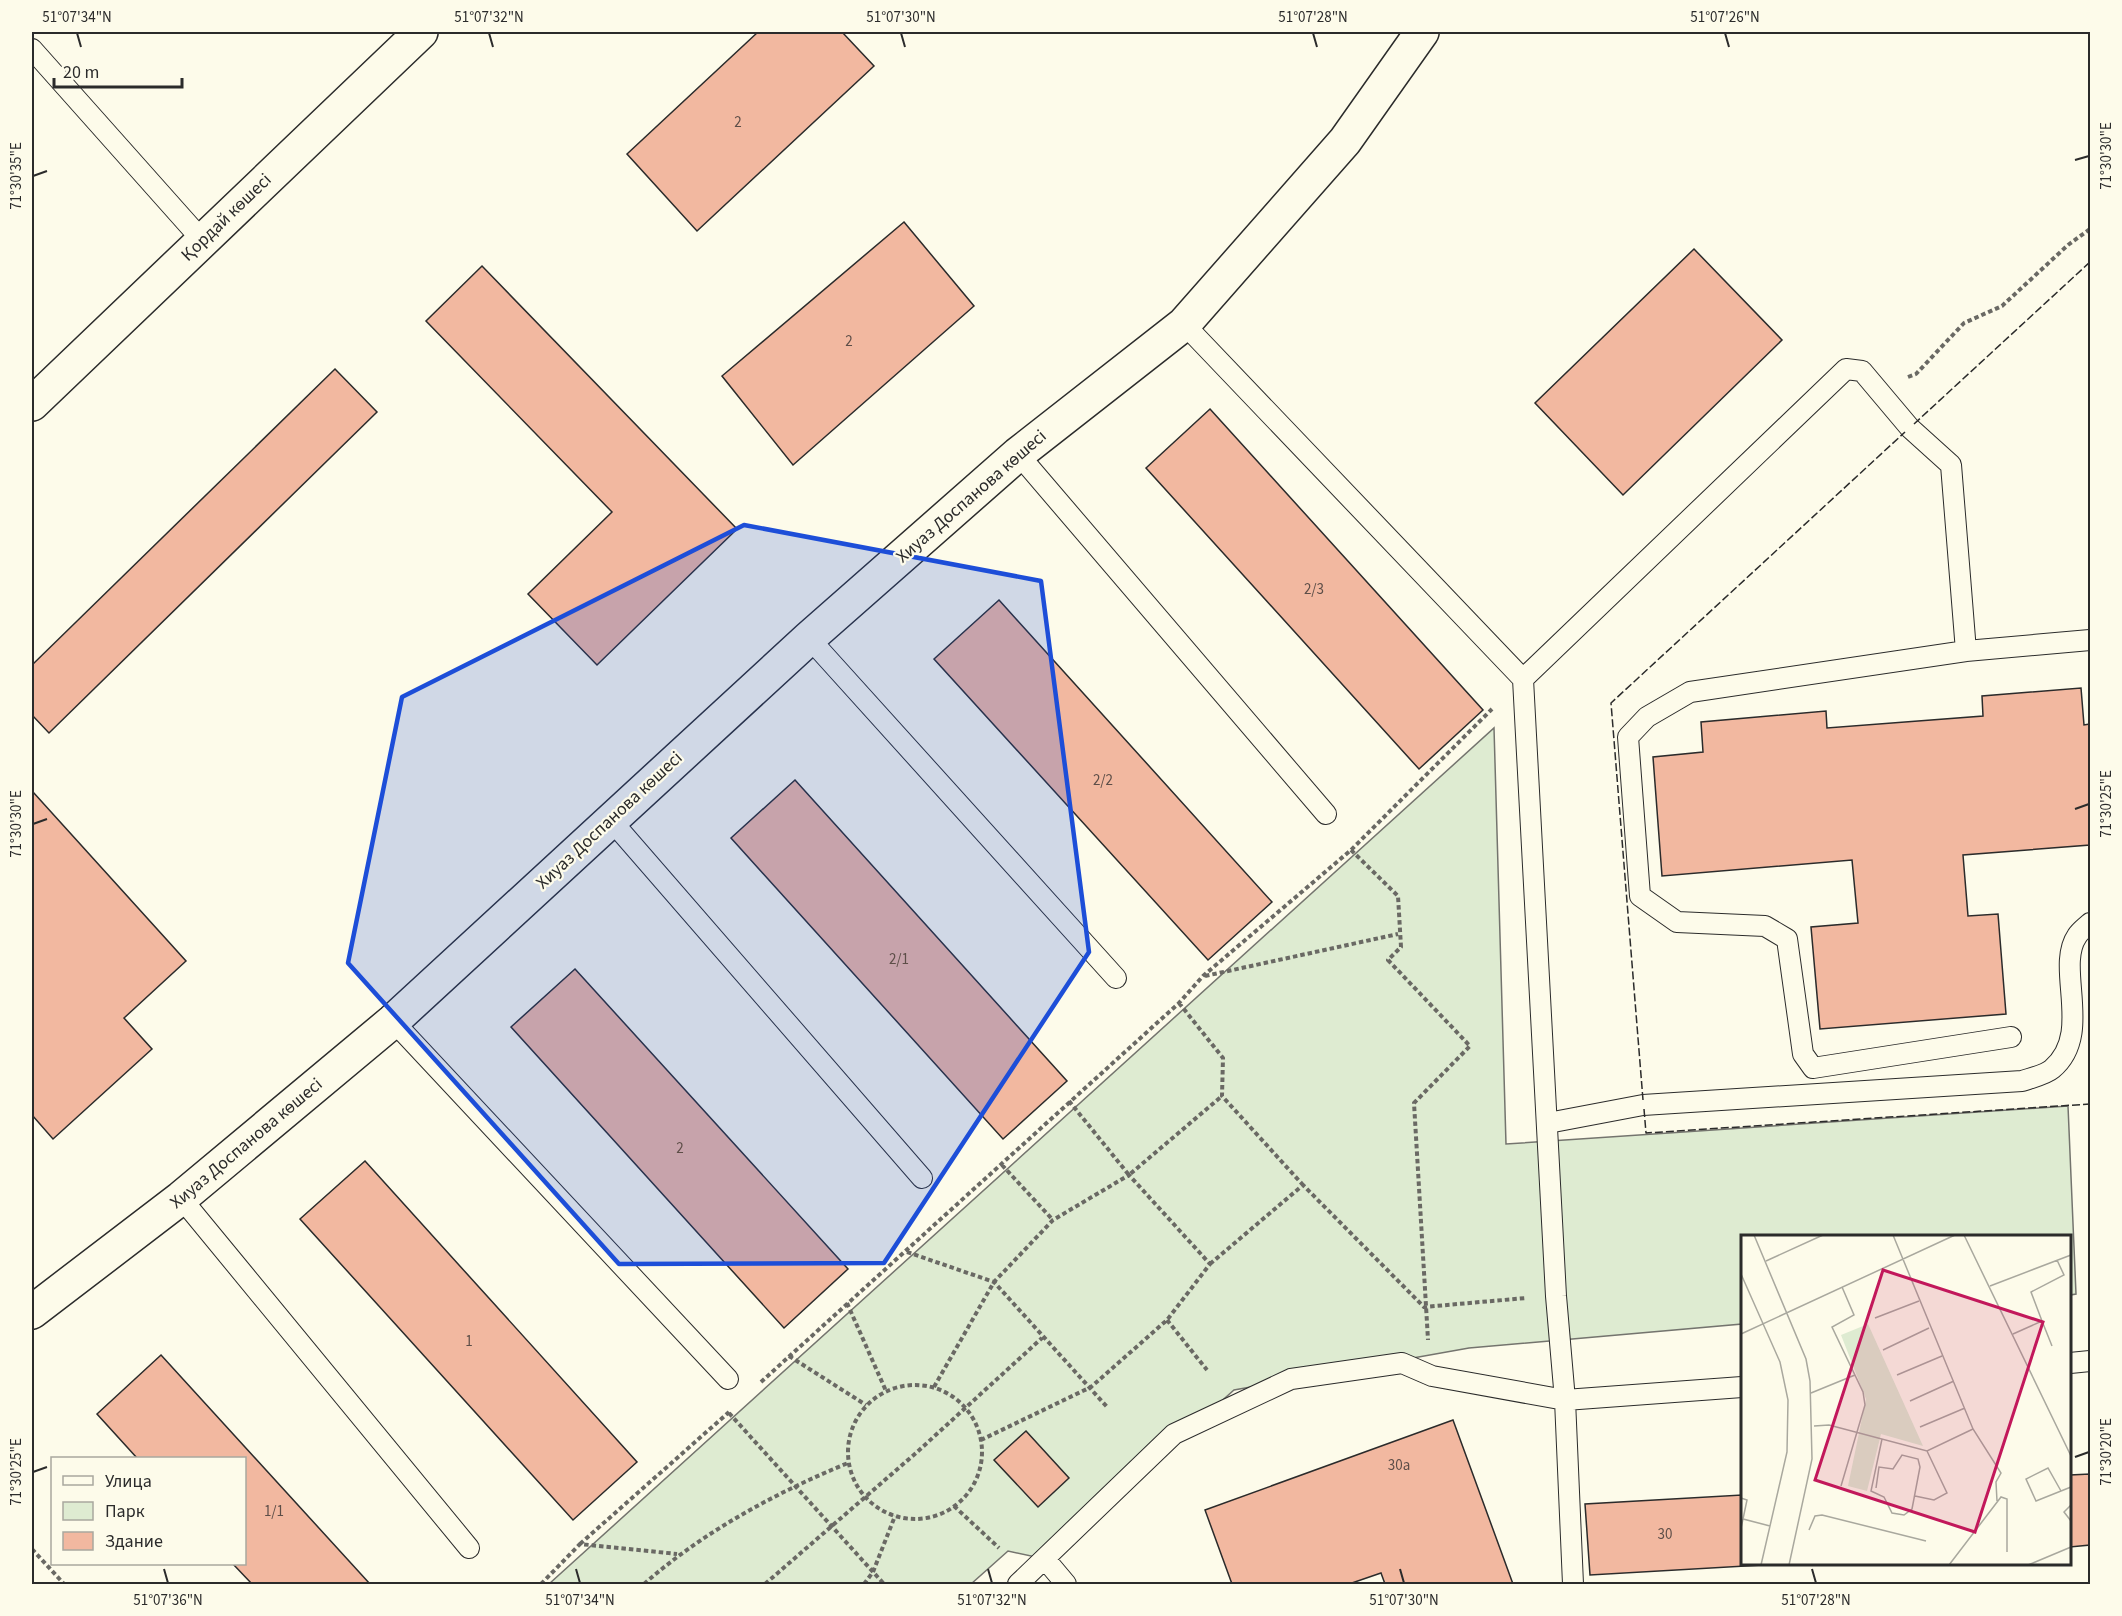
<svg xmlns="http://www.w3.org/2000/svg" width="2122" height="1616" viewBox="0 0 2122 1616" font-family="'Source Sans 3',sans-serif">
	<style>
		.green { fill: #deebd1; stroke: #74746e; stroke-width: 1.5 }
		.building { fill: #f2b8a0; stroke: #2b2b2b; stroke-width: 1.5 }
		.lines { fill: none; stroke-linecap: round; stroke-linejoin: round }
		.lane-casing { stroke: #2b2b2b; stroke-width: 22 }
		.street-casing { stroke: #2b2b2b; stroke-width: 36 }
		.path { stroke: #6a6964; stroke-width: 4; stroke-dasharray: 4.5 3; stroke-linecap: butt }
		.lane { stroke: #fdfbea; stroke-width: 20 }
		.street { stroke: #fdfbea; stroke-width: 33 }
		.fence { stroke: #2b2b2b; stroke-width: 1.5; stroke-dasharray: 8 3; stroke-linecap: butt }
		.marked { fill: #1d4ed8; fill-opacity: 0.2; stroke: #1d4ed8; stroke-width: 4.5; stroke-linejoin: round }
		.ticks { fill: none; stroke: #2b2b2b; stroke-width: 2 }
		.labels { text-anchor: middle; stroke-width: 4.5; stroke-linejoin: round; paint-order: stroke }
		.number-label { font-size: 15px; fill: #5d4e48 }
		.street-label { font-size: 18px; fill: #2b2b2b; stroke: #fdfbea }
		.inset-road { fill: none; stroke: #a9a89e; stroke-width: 1.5 }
		.view { fill: #c2185b; fill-opacity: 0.15; stroke: #c2185b; stroke-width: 3 }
		.inset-edge { fill: none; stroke: #2b2b2b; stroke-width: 3 }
		.neatline { fill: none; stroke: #2b2b2b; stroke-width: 2 }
		.ticks-label { font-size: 15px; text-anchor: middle; fill: #2b2b2b }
	</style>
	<rect width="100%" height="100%" fill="#fdfbea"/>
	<path class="green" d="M1494,728L1506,1144L2068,1106L2076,1294L2070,1295V1236H1742V1324L1469,1348L1234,1390L1045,1559L1008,1551L971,1584H549Z"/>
	<path class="building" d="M758,32H842L874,66L697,231L627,154Z
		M904,222L974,306L793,465L722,376Z
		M1694,249L1782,340L1623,495L1535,403Z
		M482,266L737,529L597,665L528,594L612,512L426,321Z
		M335,369L377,412L49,733L32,715V665Z
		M1210,409L1483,710L1419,769L1146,468Z
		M999,600L1272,902L1208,960L934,659Z
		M2081,688L2084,725L2090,724V845L1963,855L1968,916L1998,914L2006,1014L1820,1029L1811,927L1858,923L1852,860L1662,876L1653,757L1703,752L1701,722L1826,711L1827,728L1983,716L1982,696Z
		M795,780L1067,1081L1003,1139L731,838Z
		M33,792L186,961L124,1018L152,1049L53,1139L32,1115Z
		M575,969L848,1269L784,1328L511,1027Z
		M365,1161L637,1462L573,1520L300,1219Z
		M161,1355L370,1584H252L233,1564H244V1458H137L97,1414Z
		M1453,1420L1513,1584H1385L1381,1573L1349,1584H1232L1205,1510Z
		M1026,1431L1069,1478L1038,1507L994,1460Z
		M2090,1474V1545L2070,1547V1475Z
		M1742,1495V1564H1782L1590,1575L1585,1504Z"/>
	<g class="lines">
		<defs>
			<path id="lane" d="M32,49L202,240
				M1184,324L1523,679L1556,1296L1565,1400L1573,1584
				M1018,454L1326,814
				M809,638L1116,978
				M1523,679L1846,369L1862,371L1910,428L1951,465L1966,651
				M610,819L922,1178
				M393,1021L728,1379
				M2011,1037L1813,1068L1803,1054L1787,939L1765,926L1677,922L1640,896L1628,737L1647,717L1690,692L1966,651L2090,640
				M1548,1123L1643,1105L2022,1081C2031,1078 2045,1075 2052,1069C2094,1034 2055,968 2077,936C2080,931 2086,927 2090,923
				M181,1198L469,1548
				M2070,1363L2090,1361
				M1045,1559L1066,1584
				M1018,1584L1174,1434L1291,1379L1402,1363L1432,1376L1565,1400L1742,1387"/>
			<path id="street" d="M32,404L421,32
				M32,1312L181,1198L393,1021L809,638L1018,454L1184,324L1345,141L1422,32"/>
		</defs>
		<use href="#lane" class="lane-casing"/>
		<use href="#street" class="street-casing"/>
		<path class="path" d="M1908,377L1916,374L1964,323L2002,306L2068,245L2090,229
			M1351,850L1398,896L1401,947L1388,960L1470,1046L1414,1103L1428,1340
			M1205,976L1398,934
			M1179,1003L1223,1058L1222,1096L1303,1185
			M1069,1101L1129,1175L1222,1096
			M1002,1165L1053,1220
			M907,1252L994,1282L1108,1408
			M1210,1264L1303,1185L1424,1307L1526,1298
			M847,1303L886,1391
			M1167,1320L1207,1370
			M789,1356L866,1405
			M761,1382L1179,1003L1203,976L1351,850L1492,709
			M848 1452a67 67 0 1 1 134 0a67 67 0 1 1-134 0Z
			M934,1387L994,1282L1053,1220L1129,1175L1210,1264L1167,1320L1091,1387L981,1440
			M729,1413L884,1584
			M954,1506L999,1548
			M580,1544L729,1412
			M32,1549L64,1584
			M541,1584L580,1544L677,1554
			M644,1584C703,1532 775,1493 848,1463
			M765,1584L916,1453L1042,1338
			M864,1584L873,1572L895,1516"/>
		<use href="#lane" class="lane"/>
		<use href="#street" class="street"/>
		<path class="fence" d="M1914,424L2090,262
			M1643,1100L1611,703L1905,432
			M1644,1109L1646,1133L2090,1104"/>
	</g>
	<path class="marked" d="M744,525L1041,581L1089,952L884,1263L619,1264L348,963L402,697Z"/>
	<path class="ticks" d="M77,33L81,47M489,33L493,47M901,33L905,47M1313,33L1317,47M1725,33L1729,47M2075,160L2089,156M33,176L47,171M2075,809L2089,804M33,824L47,819M2075,1457L2089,1452M33,1472L47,1467M164,1569L168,1583M576,1569L580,1583M988,1569L992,1583M1400,1569L1404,1583M1812,1569L1816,1583"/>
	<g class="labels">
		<g class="number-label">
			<text x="738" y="127">2</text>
			<text x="849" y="346">2</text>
			<text x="1314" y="594">2/3</text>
			<text x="1103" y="785">2/2</text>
			<text x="899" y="964">2/1</text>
			<text x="680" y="1153">2</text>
			<text x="469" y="1346">1</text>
			<text x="1399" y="1470">30а</text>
			<text x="274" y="1516">1/1</text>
			<text x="1665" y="1539">30</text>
		</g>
		<g class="street-label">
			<text transform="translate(226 217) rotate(-44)" y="6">Қордай көшесі</text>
			<text transform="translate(971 496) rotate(-41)" y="6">Хиуаз Доспанова көшесі</text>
			<text transform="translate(609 820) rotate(-43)" y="6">Хиуаз Доспанова көшесі</text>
			<text transform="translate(246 1143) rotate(-40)" y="6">Хиуаз Доспанова көшесі</text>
		</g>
	</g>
	<g transform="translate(1741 1235)">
		<rect width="330" height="330" fill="#fdfbea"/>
		<path d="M127,89L182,211L140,199L126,256L107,251L125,164L100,100Z" fill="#deebd1"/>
		<path class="inset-road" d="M13,0L65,124L69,146L71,224L48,330M152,0L232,194L260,238L255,247L256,266M223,0L330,221M25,26L82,0M0,39L39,127L47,165L46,217L20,330M249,51L330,20M134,83L178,66M301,86L290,57L323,40L316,25M0,99L214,0M272,99L301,86L311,111M142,115L188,93M156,140L201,121M70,158L114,140M169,166L213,146M73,191L88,190L186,216L232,194M179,192L224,173M100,251L124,170L122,157L91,92L113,80L101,52M135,253L138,232L152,234L161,220L177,224L179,232L171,274L163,280L151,278L143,262L130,256L141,204M320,256L307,233L285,244L295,266L330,252M174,261L193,265L206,258L186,216M0,263L6,265L2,284M330,270L323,277L330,286M0,293L2,284L29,291M68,295L74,281L81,280L185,306M208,330L260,262L266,264V317M287,330L330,312"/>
		<path class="view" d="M142,35L302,87L234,297L74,245Z"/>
		<rect width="330" height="330" class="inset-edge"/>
	</g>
	<rect width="2122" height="1616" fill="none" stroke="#fdfbea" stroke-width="66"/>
	<rect x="51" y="1457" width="195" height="108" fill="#fdfbea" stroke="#a9a89e" stroke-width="1.5"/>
	<rect x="63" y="1476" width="30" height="9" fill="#fdfbea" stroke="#a9a89e" stroke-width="1.5"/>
	<text x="105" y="1487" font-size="18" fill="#2b2b2b">Улица</text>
	<rect x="63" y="1502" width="30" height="18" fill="#deebd1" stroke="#a9a89e" stroke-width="1.5"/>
	<text x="105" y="1517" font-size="18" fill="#2b2b2b">Парк</text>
	<rect x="63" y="1532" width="30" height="18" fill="#f2b8a0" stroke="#a9a89e" stroke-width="1.5"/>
	<text x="105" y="1547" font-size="18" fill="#2b2b2b">Здание</text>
	<path d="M54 78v9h128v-9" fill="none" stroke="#2b2b2b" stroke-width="3"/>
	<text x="63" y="78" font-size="18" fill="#2b2b2b" stroke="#fdfbea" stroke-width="4.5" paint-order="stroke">20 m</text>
	<rect x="33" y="33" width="2056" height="1550" class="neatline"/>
	<g class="ticks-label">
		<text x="77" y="22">51°07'34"N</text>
		<text x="489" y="22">51°07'32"N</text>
		<text x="901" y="22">51°07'30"N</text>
		<text x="1313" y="22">51°07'28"N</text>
		<text x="1725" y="22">51°07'26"N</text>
		<text transform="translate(2106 156) rotate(-90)" y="5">71°30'30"E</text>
		<text transform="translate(16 176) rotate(-90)" y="5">71°30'35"E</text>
		<text transform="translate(2106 804) rotate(-90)" y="5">71°30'25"E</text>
		<text transform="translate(16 824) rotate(-90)" y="5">71°30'30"E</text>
		<text transform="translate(2106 1452) rotate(-90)" y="5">71°30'20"E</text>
		<text transform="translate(16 1472) rotate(-90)" y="5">71°30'25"E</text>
		<text x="168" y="1605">51°07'36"N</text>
		<text x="580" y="1605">51°07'34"N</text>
		<text x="992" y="1605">51°07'32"N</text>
		<text x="1404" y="1605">51°07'30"N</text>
		<text x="1816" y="1605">51°07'28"N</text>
	</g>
</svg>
